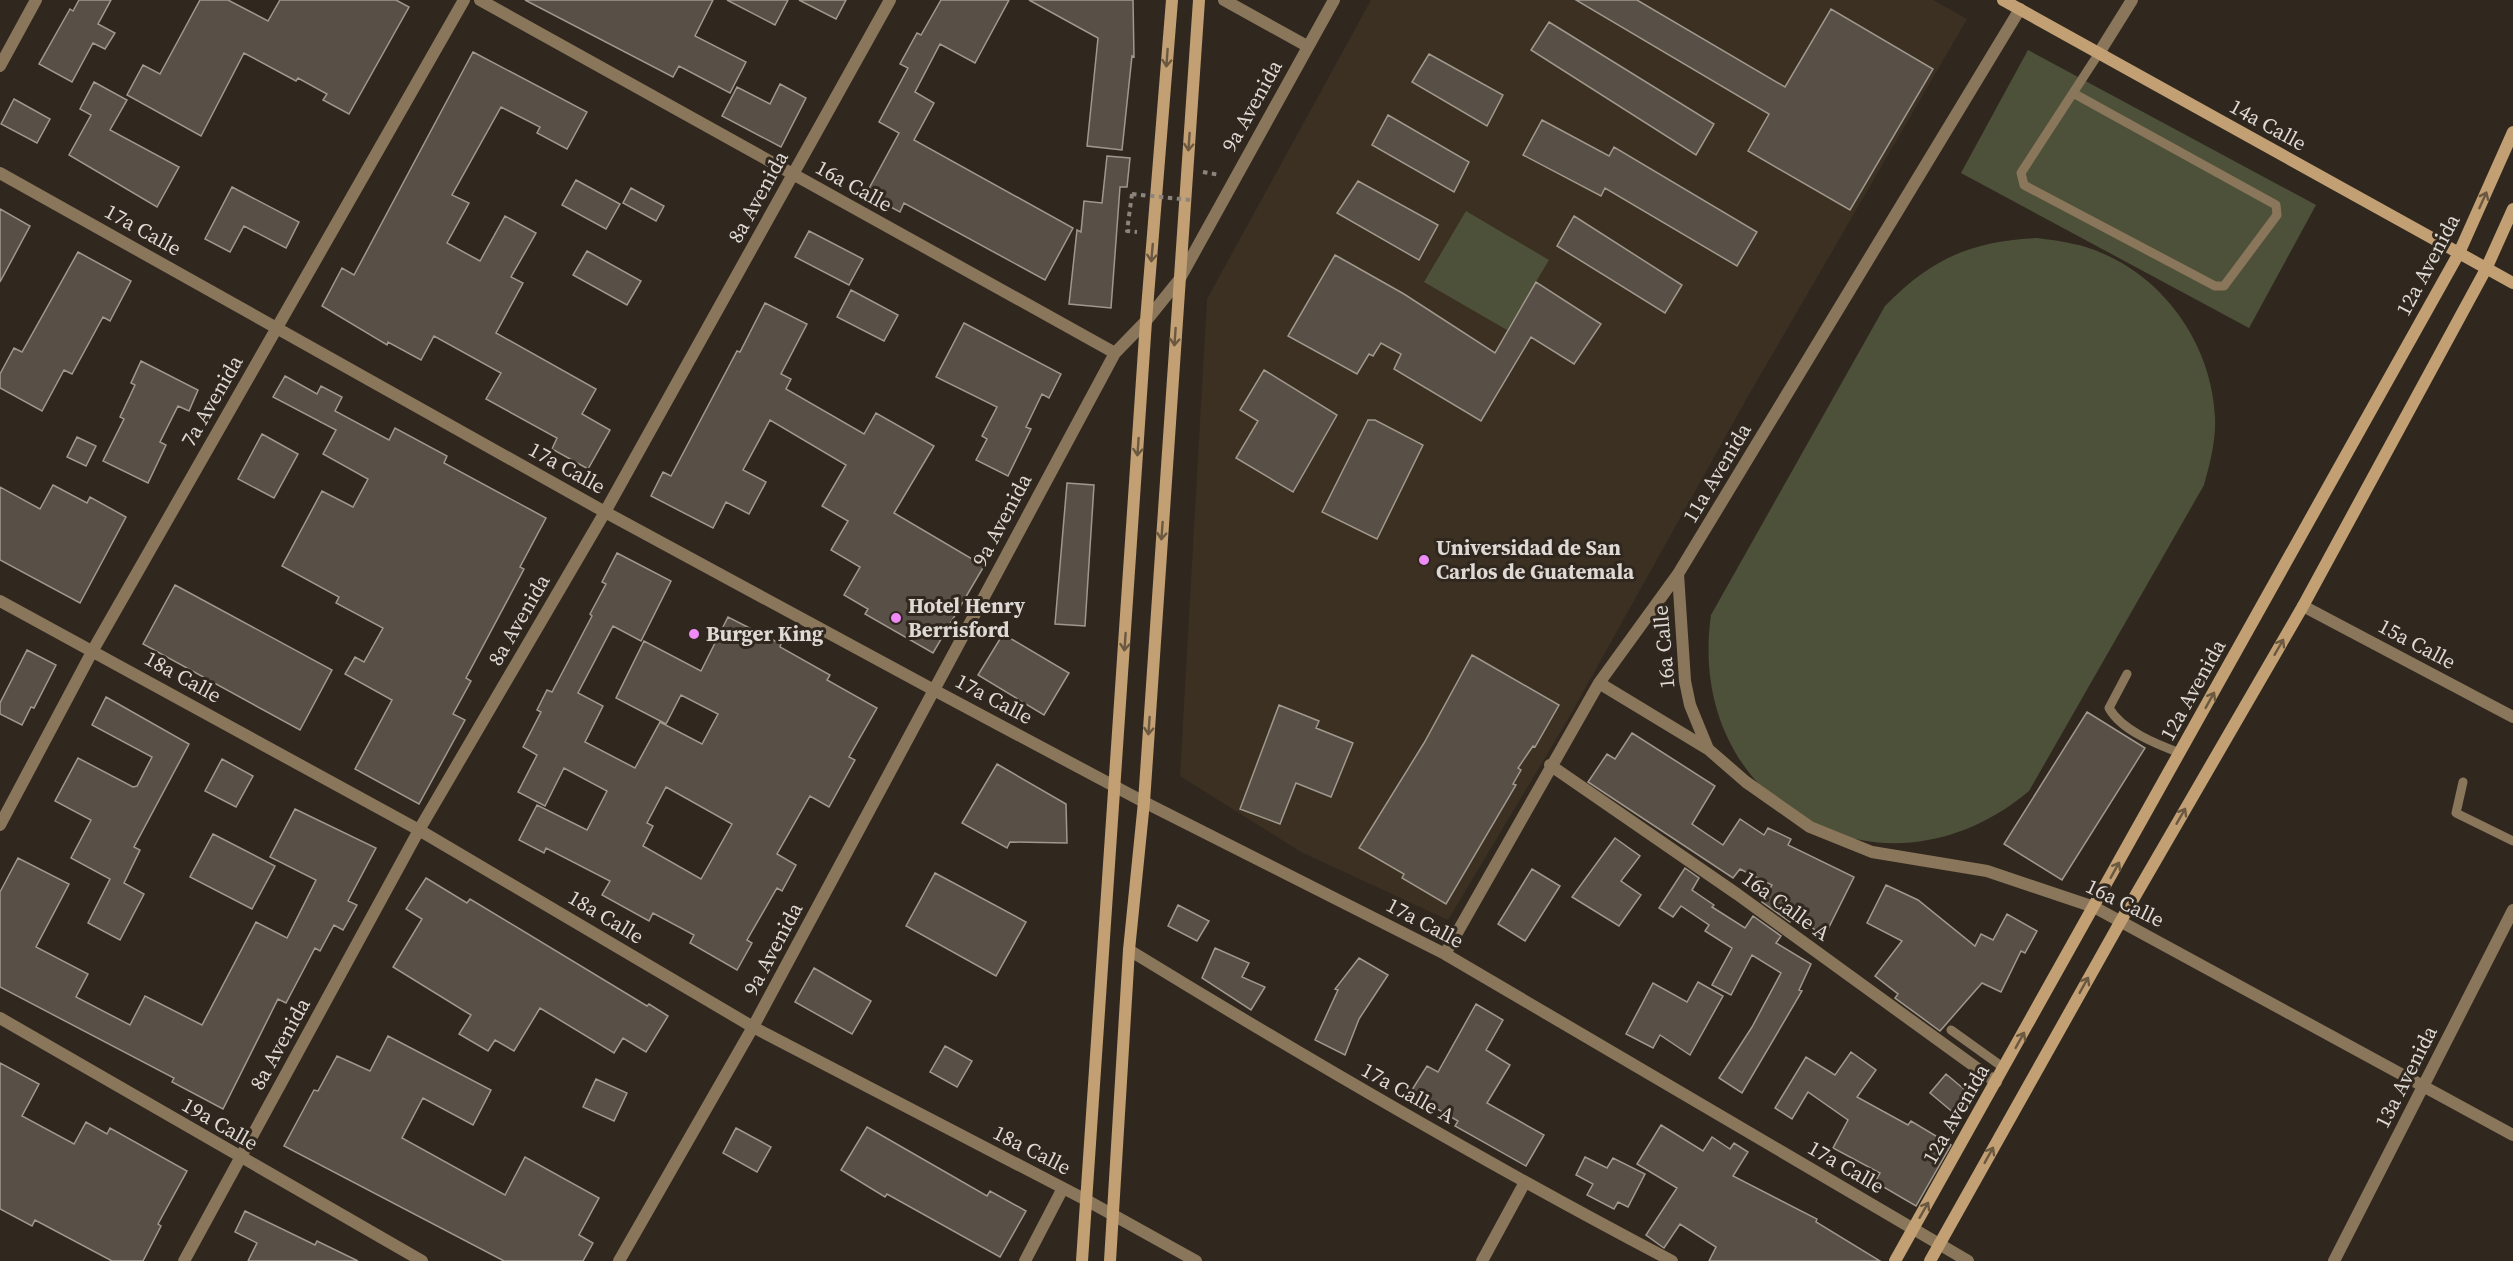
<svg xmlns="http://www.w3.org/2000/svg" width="2513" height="1261" viewBox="0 0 2513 1261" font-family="'Source Serif 4',serif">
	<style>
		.built { fill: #3b3022 }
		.green { fill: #4e5139 }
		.building { fill: #585046; stroke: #a1988d; stroke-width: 1.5; fill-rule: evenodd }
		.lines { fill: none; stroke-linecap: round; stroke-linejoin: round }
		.path { stroke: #8b857e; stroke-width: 4; stroke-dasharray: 4.5 4.5; stroke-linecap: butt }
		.lane { stroke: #8a765a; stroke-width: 9 }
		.street { stroke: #8a765a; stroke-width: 12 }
		.secondary { stroke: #c2a073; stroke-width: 12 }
		.path-bridge { stroke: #8b857e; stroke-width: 4; stroke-dasharray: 4.5 4.5; stroke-linecap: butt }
		.oneway { stroke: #6a5841 }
		.poi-dot { fill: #ee8bf7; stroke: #30281f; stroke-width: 2 }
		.labels { text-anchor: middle; stroke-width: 6; stroke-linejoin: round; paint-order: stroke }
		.street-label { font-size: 21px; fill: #ded9d4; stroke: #30281f }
		.poi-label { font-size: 21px; font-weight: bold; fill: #ded9d4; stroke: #30281f; text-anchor: start }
	</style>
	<rect width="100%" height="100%" fill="#30281f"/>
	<path class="built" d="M1371,0H1933L1967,19L1747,398L1567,721L1448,920L1301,852L1180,776L1207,299Z"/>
	<path class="green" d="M2028,50L2316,205L2249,328L1961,173Z
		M1466,211L1549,260L1507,330L1424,282Z
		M2037,238C2060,241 2083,244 2104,254C2168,282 2212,348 2215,417C2216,441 2210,463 2204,485L2029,791C1883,914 1684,805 1711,615L1885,306C1931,259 1971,241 2037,238Z"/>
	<path class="building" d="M79,0H111L98,24L115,33L105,49L93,43L72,82L39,64L70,9L73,11Z
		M200,0H228L268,21L280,0H396L409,7L349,114L323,100L327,94L298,78L296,81L244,53L201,136L127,95L143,65L160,74Z
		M525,0H713L695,36L746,62L730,93L679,66L673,77Z
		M727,0H788L775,25Z
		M799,0H846L836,19Z
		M941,0H1009L975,63L940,44L915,92L934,103L914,140L1073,228L1045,280L904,203L900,212L866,194L899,133L879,122L908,68L900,64L917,33L921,35Z
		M1029,0H1133L1134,57L1132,56L1122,150L1087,146L1098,38Z
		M1576,0H1637L1785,87L1831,9L1933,69L1850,210L1748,151L1769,114Z
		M1549,22L1714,124L1696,155L1531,50Z
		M473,52L587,112L567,149L537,133L540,127L501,107L452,195L469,203L447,243L480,261L505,216L536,233L511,277L523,283L496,333L596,389L582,414L610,430L588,469L552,449L557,438L486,399L501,373L434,336L421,360L388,342L387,345L322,306L342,268L354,275Z
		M1429,54L1503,95L1487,126L1412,82Z
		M94,82L127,100L110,130L179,167L157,207L69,155L91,115L80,109Z
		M780,84L806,98L781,147L722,116L737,87L770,104Z
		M14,99L50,119L37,143L1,124Z
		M1388,115L1469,162L1454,192L1372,145Z
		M1542,120L1609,156L1614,147L1757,232L1737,266L1605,188L1601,196L1523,155Z
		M1107,156L1130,158L1127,187H1120L1111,308L1069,304L1077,230L1081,232L1084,201L1102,203Z
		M576,180L620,204L606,229L562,205Z
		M1358,181L1438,225L1419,260L1337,213Z
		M232,187L299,222L286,248L244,226L230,252L205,239Z
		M631,188L664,206L656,221L623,203Z
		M0,209L30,226L0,282Z
		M1574,216L1682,285L1665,313L1557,246Z
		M809,231L863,259L849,285L795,257Z
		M587,251L641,281L627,305L573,275Z
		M78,252L131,281L110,321L103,317L72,374L64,370L42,411L0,388V374L14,348L22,352Z
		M1335,255L1404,294L1495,353L1536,282L1601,324L1574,364L1531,337L1481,421L1394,369L1401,354L1381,343L1373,356L1369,354L1357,374L1288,336Z
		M851,290L898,315L884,341L837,317Z
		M765,303L807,324L781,374L791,379L786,389L864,434L876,413L934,446L894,513L984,566L933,653L865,614L868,609L844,595L860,567L831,550L848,521L822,506L846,465L770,420L743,470L766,482L749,514L726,502L713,528L651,496L663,472L671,476L737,351L740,352Z
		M964,323L1061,374L1049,398L1042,394L1026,427L1031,429L1008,476L976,460L987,439L982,436L997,407L936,377Z
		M141,361L198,390L189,411L178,406L160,442L166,445L148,483L103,461L124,419L120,417L135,385L131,383Z
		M1264,370L1337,415L1293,492L1236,458L1258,421L1240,410Z
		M285,376L317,394L321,386L342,397L335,411L389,440L395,428L447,456L444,463L546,518L520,567L524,569L466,678L471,681L453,714L465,720L419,804L355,769L392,700L345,674L355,657L364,662L383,628L336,603L339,597L282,566L322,491L353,507L368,479L323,454L336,430L273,397Z
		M1368,420H1375L1423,445L1377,539L1322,512Z
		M262,434L298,454L274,498L238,479Z
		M77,437L96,446L86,466L67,457Z
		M1067,483L1094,485L1085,626L1055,624Z
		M53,485L87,503L90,497L126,517L80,603L0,560V487L40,509Z
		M617,553L671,581L641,641L613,626L578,693L603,706L585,742L635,768L660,722L702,744L718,714L681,695L666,724L616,698L644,641L701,671L728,617L781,644L780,647L830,675L827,680L877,708L849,757L855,760L829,807L810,796L777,854L796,865L782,891L777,888L747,940L752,943L737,970L690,943L694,935L653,913L649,921L602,895L610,881L546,848L544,853L519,840L537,805L587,830L607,791L564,768L545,806L518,792L537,755L523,747L541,712L537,710L547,690L552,692L592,616L590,614L606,584L602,582ZM666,787L732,824L701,879L643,846L653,826L647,823Z
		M175,585L332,670L300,730L143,644Z
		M1003,634L1069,673L1044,715L978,675Z
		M27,650L56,665L34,708L31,707L22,725L0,714V703Z
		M1472,655L1559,705L1535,747L1533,746L1518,768L1521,770L1513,784L1516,785L1446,904L1402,878L1404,874L1359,848L1424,743Z
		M106,697L189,744L134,847L140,850L124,883L144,894L120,940L88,923L110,879L71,858L91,820L55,801L78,758L133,787L137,786L152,757L92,725Z
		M1279,705L1319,721L1316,728L1353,743L1331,797L1296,783L1280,824L1240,809Z
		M2087,712L2145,748L2062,880L2004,844Z
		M1632,733L1715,786L1692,824L1723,845L1740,819L1764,835L1768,828L1791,839L1788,845L1854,877L1824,937L1795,914L1790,922L1762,902L1772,885L1740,869L1733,878L1588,782L1607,754L1615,759Z
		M222,759L253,776L236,807L205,791Z
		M997,764L1066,804L1067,843L1010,842L1007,848L962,823Z
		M295,809L376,848L348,901L357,905L343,930L334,925L320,951L315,948L286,1003L278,999L223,1109L172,1082L174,1078L0,987V892L18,858L69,884L36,947L88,974L76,997L130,1025L145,996L202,1025L256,922L287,938L316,880L270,857Z
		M213,834L275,866L252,909L190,877Z
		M1615,838L1640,856L1621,881L1641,895L1619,926L1572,897Z
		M1685,868L1699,878L1692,890L1714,905L1712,907L1745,928L1753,916L1781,936L1776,943L1811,964L1799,990L1802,991L1742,1093L1719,1078L1752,1027L1781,973L1752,955L1731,995L1712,985L1732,948L1705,931L1709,925L1681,906L1673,917L1659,908Z
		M1532,869L1560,886L1525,941L1498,924Z
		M935,873L1026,922L996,976L906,926Z
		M426,878L467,903L470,899L647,1006L649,1004L668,1016L646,1052L623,1038L614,1053L540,1008L514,1051L495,1040L488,1051L459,1034L471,1015L393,967L422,919L406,909Z
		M1886,885L1918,900L1975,946L1981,934L1993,940L2007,914L2037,931L2025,953L2021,951L2001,992L1982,983L1940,1031L1895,998L1898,994L1875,976L1902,941L1867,923Z
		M1178,905L1209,921L1197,941L1168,926Z
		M1215,948L1249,963L1242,977L1265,987L1251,1010L1202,978Z
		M1359,958L1388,975L1359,1019L1345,1055L1315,1040L1338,990L1335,989Z
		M814,968L871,1001L852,1034L795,1002Z
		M1698,982L1723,996L1690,1055L1660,1035L1653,1048L1626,1034L1653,983L1687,1002Z
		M1476,1004L1503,1020L1486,1050L1510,1065L1487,1103L1544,1135L1526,1166L1455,1126L1458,1121L1410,1093L1427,1066L1438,1072Z
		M388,1036L491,1090L473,1125L423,1098L402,1138L505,1195L525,1157L599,1198L579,1235L593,1243L583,1261H504L284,1146L314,1090L318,1091L337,1056L370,1071Z
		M945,1046L972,1061L957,1087L930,1072Z
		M1851,1052L1876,1070L1857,1097L1908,1125L1911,1121L1951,1145L1916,1206L1875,1182L1880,1173L1833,1148L1848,1120L1808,1092L1792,1119L1775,1108L1806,1057L1835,1075Z
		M0,1063L39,1084L22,1116L74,1144L86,1122L107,1134L110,1128L187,1171L158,1224L161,1226L143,1261H112L35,1220L32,1226L0,1209Z
		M1946,1074L1971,1095L1955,1114L1930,1093Z
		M596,1079L627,1093L614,1121L583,1107Z
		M1661,1125L1703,1151L1712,1137L1730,1149L1734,1143L1748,1152L1733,1176L1817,1219L1816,1222L1880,1261H1709L1716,1247L1680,1224L1664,1248L1661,1246L1646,1235L1677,1188L1637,1164Z
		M867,1127L987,1196L990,1191L1026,1211L1000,1257L887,1194L885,1197L841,1170Z
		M736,1128L771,1147L757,1172L723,1153Z
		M1585,1157L1607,1168L1613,1158L1645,1174L1628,1207L1618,1202L1614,1209L1587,1195L1593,1184L1576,1175Z
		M245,1211L315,1245L317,1241L358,1261H248L257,1243L235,1232Z"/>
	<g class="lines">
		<path class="path" d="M1203,172L1220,175
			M1132,194L1127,231L1137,232"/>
		<path class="lane" d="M2073,93L2276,205L2277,215L2224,286H2215L2024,185L2021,173L2099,53
			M2127,674L2109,708C2121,730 2156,744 2180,753
			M2463,782L2456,813L2513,841
			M1951,1030L2004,1068"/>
		<path class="street" d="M480,0L1115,353
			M1224,0L1307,46
			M2099,53L2132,0
			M0,66L36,0
			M0,173L605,512L932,689L1144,802L1445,954L1968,1261
			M1678,574L1685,681L1690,705L1708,749
			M0,601L419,830L753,1027L1088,1201L1196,1261
			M2303,606L2513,717
			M1599,683L1708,749L1746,782L1810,827L1872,852L1987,871L2094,907L2513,1135
			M1550,765L1737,894L1996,1082
			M0,825L93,650L464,0
			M1129,950C1307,1059 1487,1164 1672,1261
			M1445,954L1599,683L1678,574L2020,9
			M0,1018L422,1261
			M184,1261L419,830L605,512L890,0
			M619,1261L753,1027L1115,353L1146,321L1179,280L1334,0
			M1025,1261L1063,1188
			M1482,1261L1525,1182
			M2334,1261L2513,910"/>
		<path class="secondary" d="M2003,0L2513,283
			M1082,1261L1146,321L1172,0
			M1110,1261L1129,950L1144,802L1199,0
			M1895,1261L2459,253L2513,132
			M1930,1261L2127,910L2303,606L2486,269L2513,209"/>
		<path class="path-bridge" d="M1132,194L1190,200"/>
	</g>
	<defs><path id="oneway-shaft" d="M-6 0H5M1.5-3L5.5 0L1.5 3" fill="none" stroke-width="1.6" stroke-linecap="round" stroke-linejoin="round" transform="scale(1.5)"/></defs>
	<g class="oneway">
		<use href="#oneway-shaft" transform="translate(1167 58) rotate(94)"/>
		<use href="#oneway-shaft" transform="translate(1189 142) rotate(94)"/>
		<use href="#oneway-shaft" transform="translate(2483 200) rotate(-66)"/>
		<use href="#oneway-shaft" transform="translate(1152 253) rotate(95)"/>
		<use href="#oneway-shaft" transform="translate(1175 337) rotate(94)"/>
		<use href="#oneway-shaft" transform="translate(1138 447) rotate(94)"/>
		<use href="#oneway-shaft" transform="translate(1162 531) rotate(94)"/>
		<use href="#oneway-shaft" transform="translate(1125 642) rotate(94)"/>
		<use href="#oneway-shaft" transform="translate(2279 647) rotate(-60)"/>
		<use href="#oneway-shaft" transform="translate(2210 700) rotate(-61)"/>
		<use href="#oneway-shaft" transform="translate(1149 726) rotate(94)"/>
		<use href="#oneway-shaft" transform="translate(2181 816) rotate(-60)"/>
		<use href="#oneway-shaft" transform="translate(2115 870) rotate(-61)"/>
		<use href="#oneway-shaft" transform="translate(2084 985) rotate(-61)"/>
		<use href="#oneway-shaft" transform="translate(2020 1040) rotate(-61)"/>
		<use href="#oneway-shaft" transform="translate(1989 1155) rotate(-61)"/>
		<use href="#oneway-shaft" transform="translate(1924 1210) rotate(-60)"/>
	</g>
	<g class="poi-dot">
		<circle cx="1424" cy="560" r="6"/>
		<circle cx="896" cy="618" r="6"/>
		<circle cx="694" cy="634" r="6"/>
	</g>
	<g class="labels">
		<g class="street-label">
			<text transform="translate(1252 106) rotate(-61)" y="7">9a Avenida</text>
			<text transform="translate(2268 125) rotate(29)" y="7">14a Calle</text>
			<text transform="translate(854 186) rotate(29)" y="7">16a Calle</text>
			<text transform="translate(758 197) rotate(-61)" y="7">8a Avenida</text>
			<text transform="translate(143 230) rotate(29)" y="7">17a Calle</text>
			<text transform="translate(2428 265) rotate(-62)" y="7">12a Avenida</text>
			<text transform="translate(212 401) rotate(-60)" y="7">7a Avenida</text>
			<text transform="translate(567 468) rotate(29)" y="7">17a Calle</text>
			<text transform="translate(1717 473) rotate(-59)" y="7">11a Avenida</text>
			<text transform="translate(1002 520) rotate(-62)" y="7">9a Avenida</text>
			<text transform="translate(519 620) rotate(-60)" y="7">8a Avenida</text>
			<text transform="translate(2417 644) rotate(28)" y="7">15a Calle</text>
			<text transform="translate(1664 647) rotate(-95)" y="7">16a Calle</text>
			<text transform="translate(183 677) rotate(29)" y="7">18a Calle</text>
			<text transform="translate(2193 690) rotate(-61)" y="7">12a Avenida</text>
			<text transform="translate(994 699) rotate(28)" y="7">17a Calle</text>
			<text transform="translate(2125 903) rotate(26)" y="7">16a Calle</text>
			<text transform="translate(1786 906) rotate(36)" y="7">16a Calle A</text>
			<text transform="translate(606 917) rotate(31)" y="7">18a Calle</text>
			<text transform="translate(1425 923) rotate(28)" y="7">17a Calle</text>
			<text transform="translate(773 949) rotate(-62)" y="7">9a Avenida</text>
			<text transform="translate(280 1044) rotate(-61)" y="7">8a Avenida</text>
			<text transform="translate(2406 1077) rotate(-63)" y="7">13a Avenida</text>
			<text transform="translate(1408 1093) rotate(29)" y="7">17a Calle A</text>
			<text transform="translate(1956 1114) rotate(-60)" y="7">12a Avenida</text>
			<text transform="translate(220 1124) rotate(30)" y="7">19a Calle</text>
			<text transform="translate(1032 1150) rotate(27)" y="7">18a Calle</text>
			<text transform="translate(1846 1167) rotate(30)" y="7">17a Calle</text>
		</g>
		<g class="poi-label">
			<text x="1436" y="555">Universidad de San<tspan x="1436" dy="24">Carlos de Guatemala</tspan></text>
			<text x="908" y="613">Hotel Henry<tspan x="908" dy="24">Berrisford</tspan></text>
			<text x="706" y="641">Burger King</text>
		</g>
	</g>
</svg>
